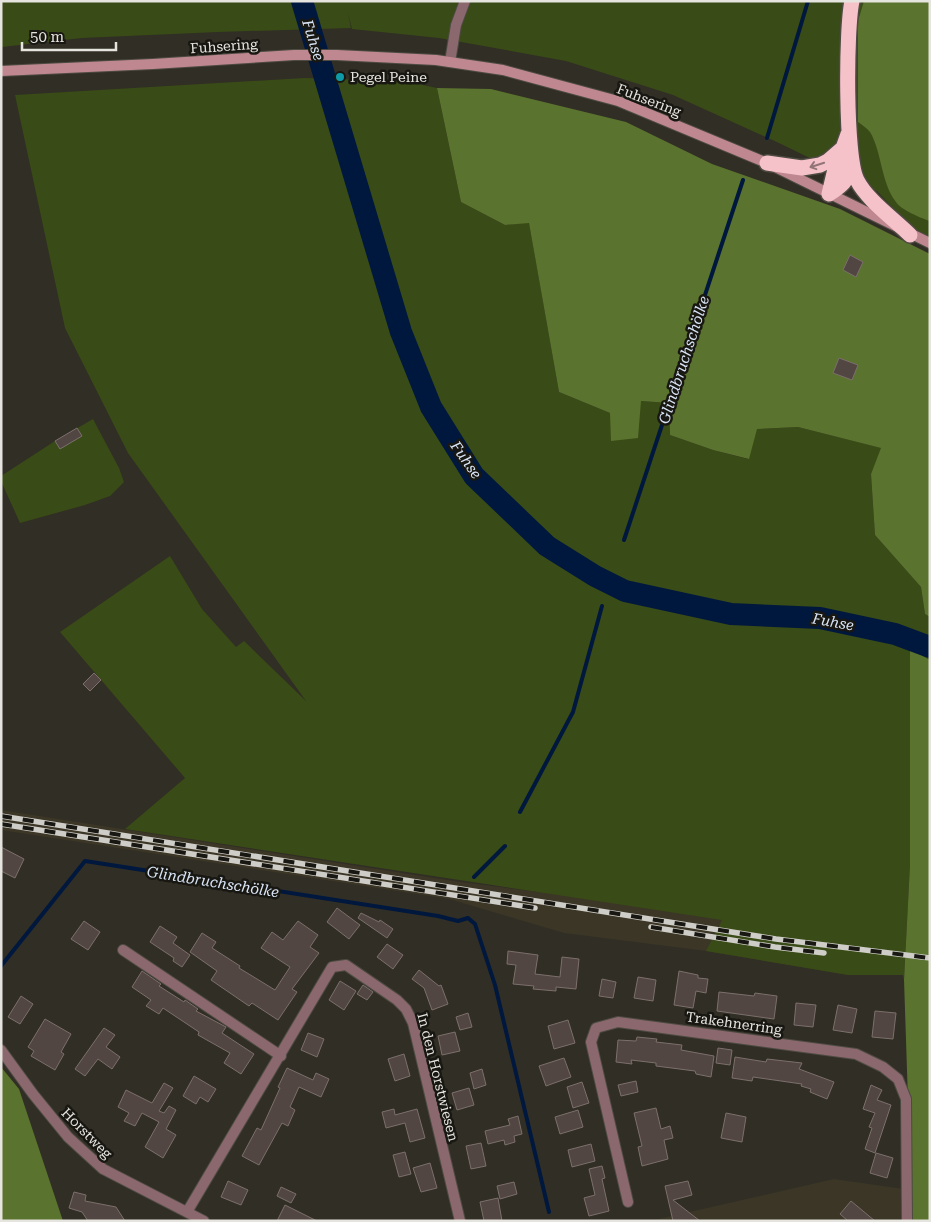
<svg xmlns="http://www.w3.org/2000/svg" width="931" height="1222" viewBox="0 0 931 1222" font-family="'Roboto Serif',serif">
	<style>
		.built { fill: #3b3626 }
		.green { fill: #394b16 }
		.forest { fill: #5a732e }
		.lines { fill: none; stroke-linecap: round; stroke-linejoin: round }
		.stream { stroke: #00183e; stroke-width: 4 }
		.river { stroke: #00183e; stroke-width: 22 }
		.building { fill: #524643; stroke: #7c6f6c }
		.street-casing { stroke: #4e4b43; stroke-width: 12 }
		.secondary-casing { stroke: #4e4b43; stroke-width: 12 }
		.highway-casing { stroke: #4e4b43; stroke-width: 18 }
		.street { stroke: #8b686d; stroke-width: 10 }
		.secondary { stroke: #bf8890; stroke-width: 10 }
		.highway { stroke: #f6c2c9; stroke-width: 15 }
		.rail-casing { stroke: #cfcdc7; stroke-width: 5.5 }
		.rail { stroke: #181712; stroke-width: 4; stroke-dasharray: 11; stroke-linecap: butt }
		.oneway { stroke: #927577 }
		.culture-dot { fill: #0f9aa8; stroke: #181712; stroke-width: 2 }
		.labels { text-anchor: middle; stroke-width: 5; stroke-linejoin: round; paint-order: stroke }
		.street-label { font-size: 14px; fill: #e6e4de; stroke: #181712 }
		.poi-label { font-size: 14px; fill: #e6e4de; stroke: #181712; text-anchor: start }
		.water-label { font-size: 15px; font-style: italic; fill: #d9e5f6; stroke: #181712 }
	</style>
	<rect width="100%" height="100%" fill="#312e25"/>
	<path class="built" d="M1,810L454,881L836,930L904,975H848L706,951L564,933L449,899L1,830Z
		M834,1179L911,1190L912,1221H650Z"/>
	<path class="green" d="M1,1H930V247L877,191L779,143L673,95L566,61L439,38L352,29L348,13L351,28L218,32L82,38L2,47Z
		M305,78L404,81L437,88L461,202L505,225L529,222L559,392L610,413L641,401L669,403L670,435L713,450L748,459L756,429L798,427L882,448L871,474L875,535L921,587L925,614L930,617V660L911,650L910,865L904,980L903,975H848L706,951L722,920L125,829L185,778L60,632L170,556L202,609L236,647L244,641L306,701L128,453L65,328L15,95Z
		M93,419L119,468L124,482L110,496L85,505L20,523L1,481V476L55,441Z"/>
	<path class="forest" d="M864,1H930V221C921,218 901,210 896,202C881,183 882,152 870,132C867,128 862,125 858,122V21Z
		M437,88L491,89L626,122L712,164L840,209L930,254V617L925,614L921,587L875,535L871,474L881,448L798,427L757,429L749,459L713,450L670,435L669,403L641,401L638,438L611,441L610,413L559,392L529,223L505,225L461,202Z
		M910,649L930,660V1221H912L904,980L910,865Z
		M1,1067L19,1089L63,1221H1Z"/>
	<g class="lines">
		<path class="stream" d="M767,138L808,1
			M624,540L743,180
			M520,812L573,712L602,606
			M474,877L505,846
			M468,918L475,924L495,985L549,1212
			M1,966L85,861L438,916L458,921L468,918"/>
		<path class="river" d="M302,1L401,332L431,407L474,476L547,546L595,576L625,591L731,614L820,618L895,634L930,647"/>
	</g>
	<path class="building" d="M850,255L863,262L856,277L843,270Z
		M839,358L858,365L852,380L833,373Z
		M77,428L82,436L60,449L55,441Z
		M94,673L101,680L90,691L83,684Z
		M1,847L24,859L15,878L1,871Z
		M337,908L360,925L349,939L327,922Z
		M361,913L379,922L380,920L393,929L387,938L358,918Z
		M84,921L100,932L88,950L71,939Z
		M298,921L318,935L310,947L319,953L292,989L297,992L278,1020L252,1003L249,1006L211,980L217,971L190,952L202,933L216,942L212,948L240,966L239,968L275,990L290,967L261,948L272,932L283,940Z
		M160,926L177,937L173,943L190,955L182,967L173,961L174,958L150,942Z
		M387,944L403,955L393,969L377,957Z
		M508,951L538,955L535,974L560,977L562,957L579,959L576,989L556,987V991L533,989L534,986L513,984L516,965L507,964Z
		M419,970L439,986L441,985L448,1004L432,1010L424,988L412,979Z
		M142,971L161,984L159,986L184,1002L185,1000L198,1009L196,1011L226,1027L222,1033L254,1054L241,1074L224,1063L230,1053L198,1035L199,1032L163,1008L159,1014L146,1006L151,1000L132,987Z
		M679,971L698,975V978L708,979L706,993L696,991L693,1008L674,1005Z
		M638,977L656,980L653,1001L634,998Z
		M602,979L616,982L613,998L599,996Z
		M340,981L356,991L344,1010L329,1000Z
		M363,985L373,992L367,1000L357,994Z
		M719,992L754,996L755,993L777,996L774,1019L717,1011Z
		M21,996L33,1004L20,1024L8,1017Z
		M796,1003L816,1005L813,1027L794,1025Z
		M838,1005L857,1009L852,1033L833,1030Z
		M875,1011L896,1013L893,1039L872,1037Z
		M468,1013L472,1027L460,1030L456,1017Z
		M45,1019L71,1034L61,1052L64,1054L55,1070L31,1056L34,1051L28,1047Z
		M568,1020L575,1043L554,1049L548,1026Z
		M104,1028L115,1035L106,1047L120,1057L112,1069L98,1059L85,1076L75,1069Z
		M455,1032L460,1051L442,1055L438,1036Z
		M308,1033L324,1039L317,1057L301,1050Z
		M637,1037L657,1039L656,1042L682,1045L681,1050L714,1056L711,1077L696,1074L695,1071L656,1066V1063L631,1060L632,1064L616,1062L618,1040L636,1041Z
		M718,1048L732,1050L730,1065L716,1063Z
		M404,1054L410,1076L395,1081L388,1059Z
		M735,1057L766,1062L767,1059L802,1063L799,1069L834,1082L827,1099L810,1092L811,1089L801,1086L802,1084L753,1077L752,1081L732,1078Z
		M564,1058L571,1077L546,1086L539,1066Z
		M287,1068L313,1080L316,1073L329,1079L321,1097L299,1087L290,1107L295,1110L288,1126L282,1123L259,1165L242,1156L257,1128L261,1130L280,1088L278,1087Z
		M482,1069L486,1085L474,1089L470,1073Z
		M194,1076L216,1089L208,1102L200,1097L196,1104L183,1096Z
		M636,1081L638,1092L621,1096L618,1085Z
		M582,1082L589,1103L573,1108L567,1087Z
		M164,1083L173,1088L159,1111L164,1113L169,1106L176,1110L166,1129L176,1135L163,1158L145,1147L159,1122L142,1113L135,1126L124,1121L129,1113L118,1107L126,1090L152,1103Z
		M871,1085L882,1090L877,1100L891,1105L875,1153L865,1149L872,1128L869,1127L875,1113L863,1109Z
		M469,1088L474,1105L457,1110L452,1093Z
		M656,1108L661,1129L670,1126L673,1138L664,1140L668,1159L642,1166L638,1147L642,1146L634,1113Z
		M394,1109L395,1115L417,1109L425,1138L410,1142L405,1123L386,1128L382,1112Z
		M578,1110L583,1127L560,1134L555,1117Z
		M726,1113L746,1117L742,1142L721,1138Z
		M518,1116L522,1134L514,1136L515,1142L505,1145L504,1140L488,1144L485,1131L510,1125L508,1119Z
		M481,1143L486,1166L471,1169L466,1146Z
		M591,1144L595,1161L572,1167L568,1150Z
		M405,1152L411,1174L399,1177L393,1155Z
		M876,1153L893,1158L887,1178L870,1173Z
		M430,1163L437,1188L421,1192L413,1168Z
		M602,1166L605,1178L602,1179L609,1211L589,1216L584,1198L595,1195L589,1169Z
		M228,1181L248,1190L241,1205L221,1197Z
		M688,1181L692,1195L673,1200L700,1221H673L665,1186Z
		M514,1182L517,1194L500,1199L497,1186Z
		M281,1187L296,1194L291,1203L277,1196Z
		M74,1192L86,1195L85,1201L116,1207L125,1221H88L82,1212L69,1208Z
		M498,1198L502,1221H484L480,1202Z
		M851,1201L875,1221H848L840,1214Z
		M285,1205L317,1221H277Z"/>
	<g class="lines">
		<defs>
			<path id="street" d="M450,62L456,25L465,1
				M123,950L281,1056
				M1,1050L33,1094L68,1137L103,1169L204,1221
				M628,1202L591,1042L596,1028L618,1022L856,1054L883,1067L898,1079L906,1099L907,1221
				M187,1212L332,967L346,965L397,1000L406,1009L413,1023L460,1221"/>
			<path id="secondary" d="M1,71L153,64L294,55H337L436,60L503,70L618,101L767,163L930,243"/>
			<path id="highway" d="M852,1C846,28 845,158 857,180C867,200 894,219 910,235
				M767,163L802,168L820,165L828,161L843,148L848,134
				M829,194L835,169L842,150
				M829,194C843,185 846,182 852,166"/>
		</defs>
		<use href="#street" class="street-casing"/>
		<use href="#secondary" class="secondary-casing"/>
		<use href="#highway" class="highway-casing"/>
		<use href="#street" class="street"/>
		<use href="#secondary" class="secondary"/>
		<use href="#highway" class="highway"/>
		<defs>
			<path id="rail" d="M1,816L776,939L930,958
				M1,824L535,908
				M651,927L775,947L824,953"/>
		</defs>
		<use href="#rail" class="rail-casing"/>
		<use href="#rail" class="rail"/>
	</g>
	<defs><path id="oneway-shaft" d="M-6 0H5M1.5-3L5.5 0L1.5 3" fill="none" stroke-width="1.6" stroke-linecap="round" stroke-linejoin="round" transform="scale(1.25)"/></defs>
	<use class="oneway" href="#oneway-shaft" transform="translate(817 165) rotate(162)"/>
	<circle class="culture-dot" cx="340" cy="77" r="5"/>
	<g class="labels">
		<g class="street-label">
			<text transform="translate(224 46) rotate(-4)" y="5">Fuhsering</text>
			<text transform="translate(649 100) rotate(21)" y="5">Fuhsering</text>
			<text transform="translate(734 1023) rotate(8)" y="5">Trakehnerring</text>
			<text transform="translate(438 1077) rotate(76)" y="5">In den Horstwiesen</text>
			<text transform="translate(87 1133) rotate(45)" y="5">Horstweg</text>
		</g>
		<g class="poi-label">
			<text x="350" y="82">Pegel Peine</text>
		</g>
		<g class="water-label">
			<text transform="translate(313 40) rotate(73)" y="5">Fuhse</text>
			<text transform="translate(684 360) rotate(-72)" y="5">Glindbruchschölke</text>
			<text transform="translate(466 460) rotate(55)" y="5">Fuhse</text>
			<text transform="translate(833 622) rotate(10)" y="5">Fuhse</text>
			<text transform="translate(213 882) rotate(9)" y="5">Glindbruchschölke</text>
		</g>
	</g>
	<rect width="931" height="1222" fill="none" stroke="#e6e4de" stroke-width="5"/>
	<path d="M22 42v8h94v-8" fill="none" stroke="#e6e4de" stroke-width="2.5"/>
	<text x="30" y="42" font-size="15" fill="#e6e4de" stroke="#181712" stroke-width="4" paint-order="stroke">50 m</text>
</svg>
